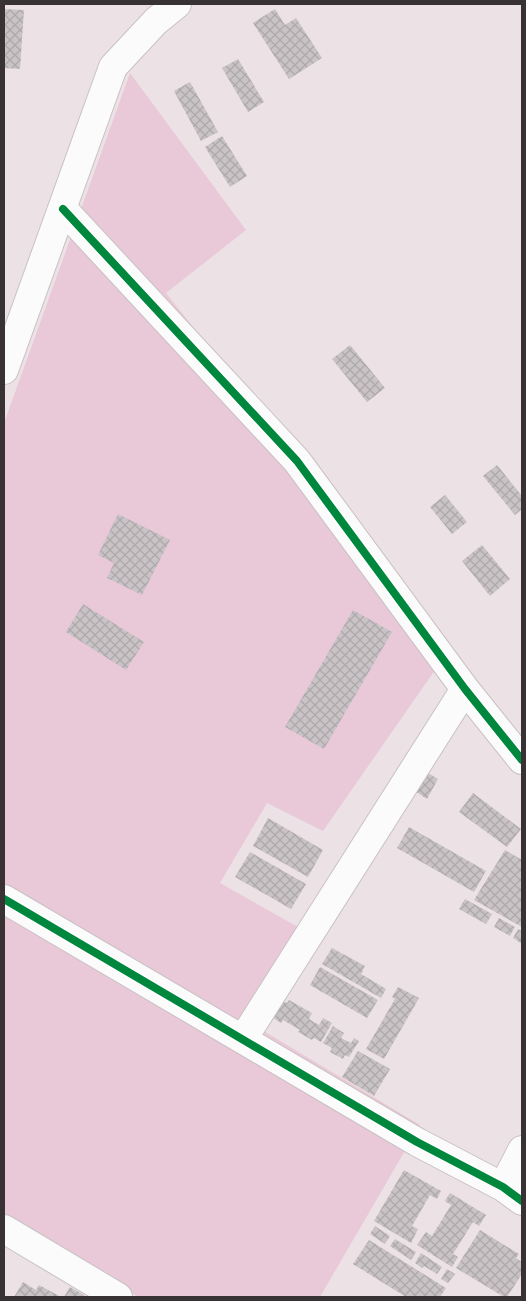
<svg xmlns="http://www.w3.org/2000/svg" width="526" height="1301" viewBox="0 0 526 1301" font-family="Poppins,sans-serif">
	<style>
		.grass { fill: #e9c9d7 }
		.building { fill: url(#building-cross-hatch) }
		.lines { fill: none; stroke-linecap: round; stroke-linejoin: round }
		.minor-casing { stroke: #c8c1c4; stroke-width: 30 }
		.minor { stroke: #fcfbfb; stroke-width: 28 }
		.cycleway-casing { stroke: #fff; stroke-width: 11 }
		.cycleway { stroke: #00873e; stroke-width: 8 }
	</style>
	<defs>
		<pattern id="building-cross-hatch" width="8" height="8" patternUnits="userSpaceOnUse" patternTransform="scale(1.25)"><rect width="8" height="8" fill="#c9c3c6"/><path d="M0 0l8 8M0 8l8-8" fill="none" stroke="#ada8ab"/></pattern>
	</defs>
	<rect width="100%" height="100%" fill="#ece2e6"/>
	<path class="grass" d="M130,73L246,230L166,293L449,650L323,831L267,803L220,883L314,936L257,1027L420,1125L320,1297H138L4,1216V423Z"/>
	<path class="building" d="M4,9L24,10L20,69L4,68Z
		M275,9L285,25L296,18L322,58L289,79L253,23Z
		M238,59L264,102L248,112L222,68Z
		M190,82L218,132L201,141L174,91Z
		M222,136L247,176L230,187L205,147Z
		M350,345L385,388L367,402L332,359Z
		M497,465L522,496V509L515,515L483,476Z
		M445,495L467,522L452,534L430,507Z
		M118,514L170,540L142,595L107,578L114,563L98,555Z
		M482,545L510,579L490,596L462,561Z
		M83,604L144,642L126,670L66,632Z
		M353,610L392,632L324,749L285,727Z
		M426,772L438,779L427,799L415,791Z
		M473,793L521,829L507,847L459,812Z
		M268,818L323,850L308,877L253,846Z
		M409,827L486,871L474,892L397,848Z
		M505,850L522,860V927L474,900Z
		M250,852L306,884L291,909L235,877Z
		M465,899L492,914L486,924L459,909Z
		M499,918L515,927L510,936L494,927Z
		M518,929L522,931V944L513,938Z
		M332,948L365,966L361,974L386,989L381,998L322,964Z
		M320,967L378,1000L367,1018L310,985Z
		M398,987L419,998L384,1059L366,1049L395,999L392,997Z
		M281,1000L287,1003L289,1000L312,1013L309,1019L319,1025L323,1018L332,1023L321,1042L314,1038L312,1040L298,1032L300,1030L283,1020L281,1023L272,1017Z
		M333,1026L344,1033L341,1038L351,1043L354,1038L359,1041L349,1057L345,1055L343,1059L330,1052L332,1048L323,1043Z
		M358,1051L390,1069L374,1096L342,1077Z
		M404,1170L441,1191L437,1199L430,1195L412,1226L418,1229L411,1243L374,1221Z
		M450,1193L486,1215L479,1226L473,1222L453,1254L458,1257L452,1267L417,1245L426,1232L432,1236L451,1205L445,1201Z
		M375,1226L390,1236L385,1244L370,1234Z
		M480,1230L519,1254L516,1258L522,1262V1274L507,1297H504L456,1268Z
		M395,1239L416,1252L411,1260L390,1246Z
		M369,1240L446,1288L440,1297H406L353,1264Z
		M421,1253L442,1267L437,1274L424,1266L422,1268L415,1263Z
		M447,1269L455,1274L448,1283L441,1279Z
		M23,1282L36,1290L39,1285L61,1297H14Z
		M70,1287L84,1295L83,1297H64Z"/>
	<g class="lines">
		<defs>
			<path id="minor" d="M63,209L297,461L465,689L522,760
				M4,370L113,67L156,21L177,4
				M4,899L417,1142L503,1187L522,1201
				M243,1039L465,689
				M503,1187L522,1150
				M4,1229L118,1297"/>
		</defs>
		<use href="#minor" class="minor-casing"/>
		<use href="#minor" class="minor"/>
		<defs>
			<path id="cycleway" d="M63,209L297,461L465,689L522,760
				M4,899L417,1142L503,1187L522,1201"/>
		</defs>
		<use href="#cycleway" class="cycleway-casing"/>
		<use href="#cycleway" class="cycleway"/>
	</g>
	<rect width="526" height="1301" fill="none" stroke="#383234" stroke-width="10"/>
</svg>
